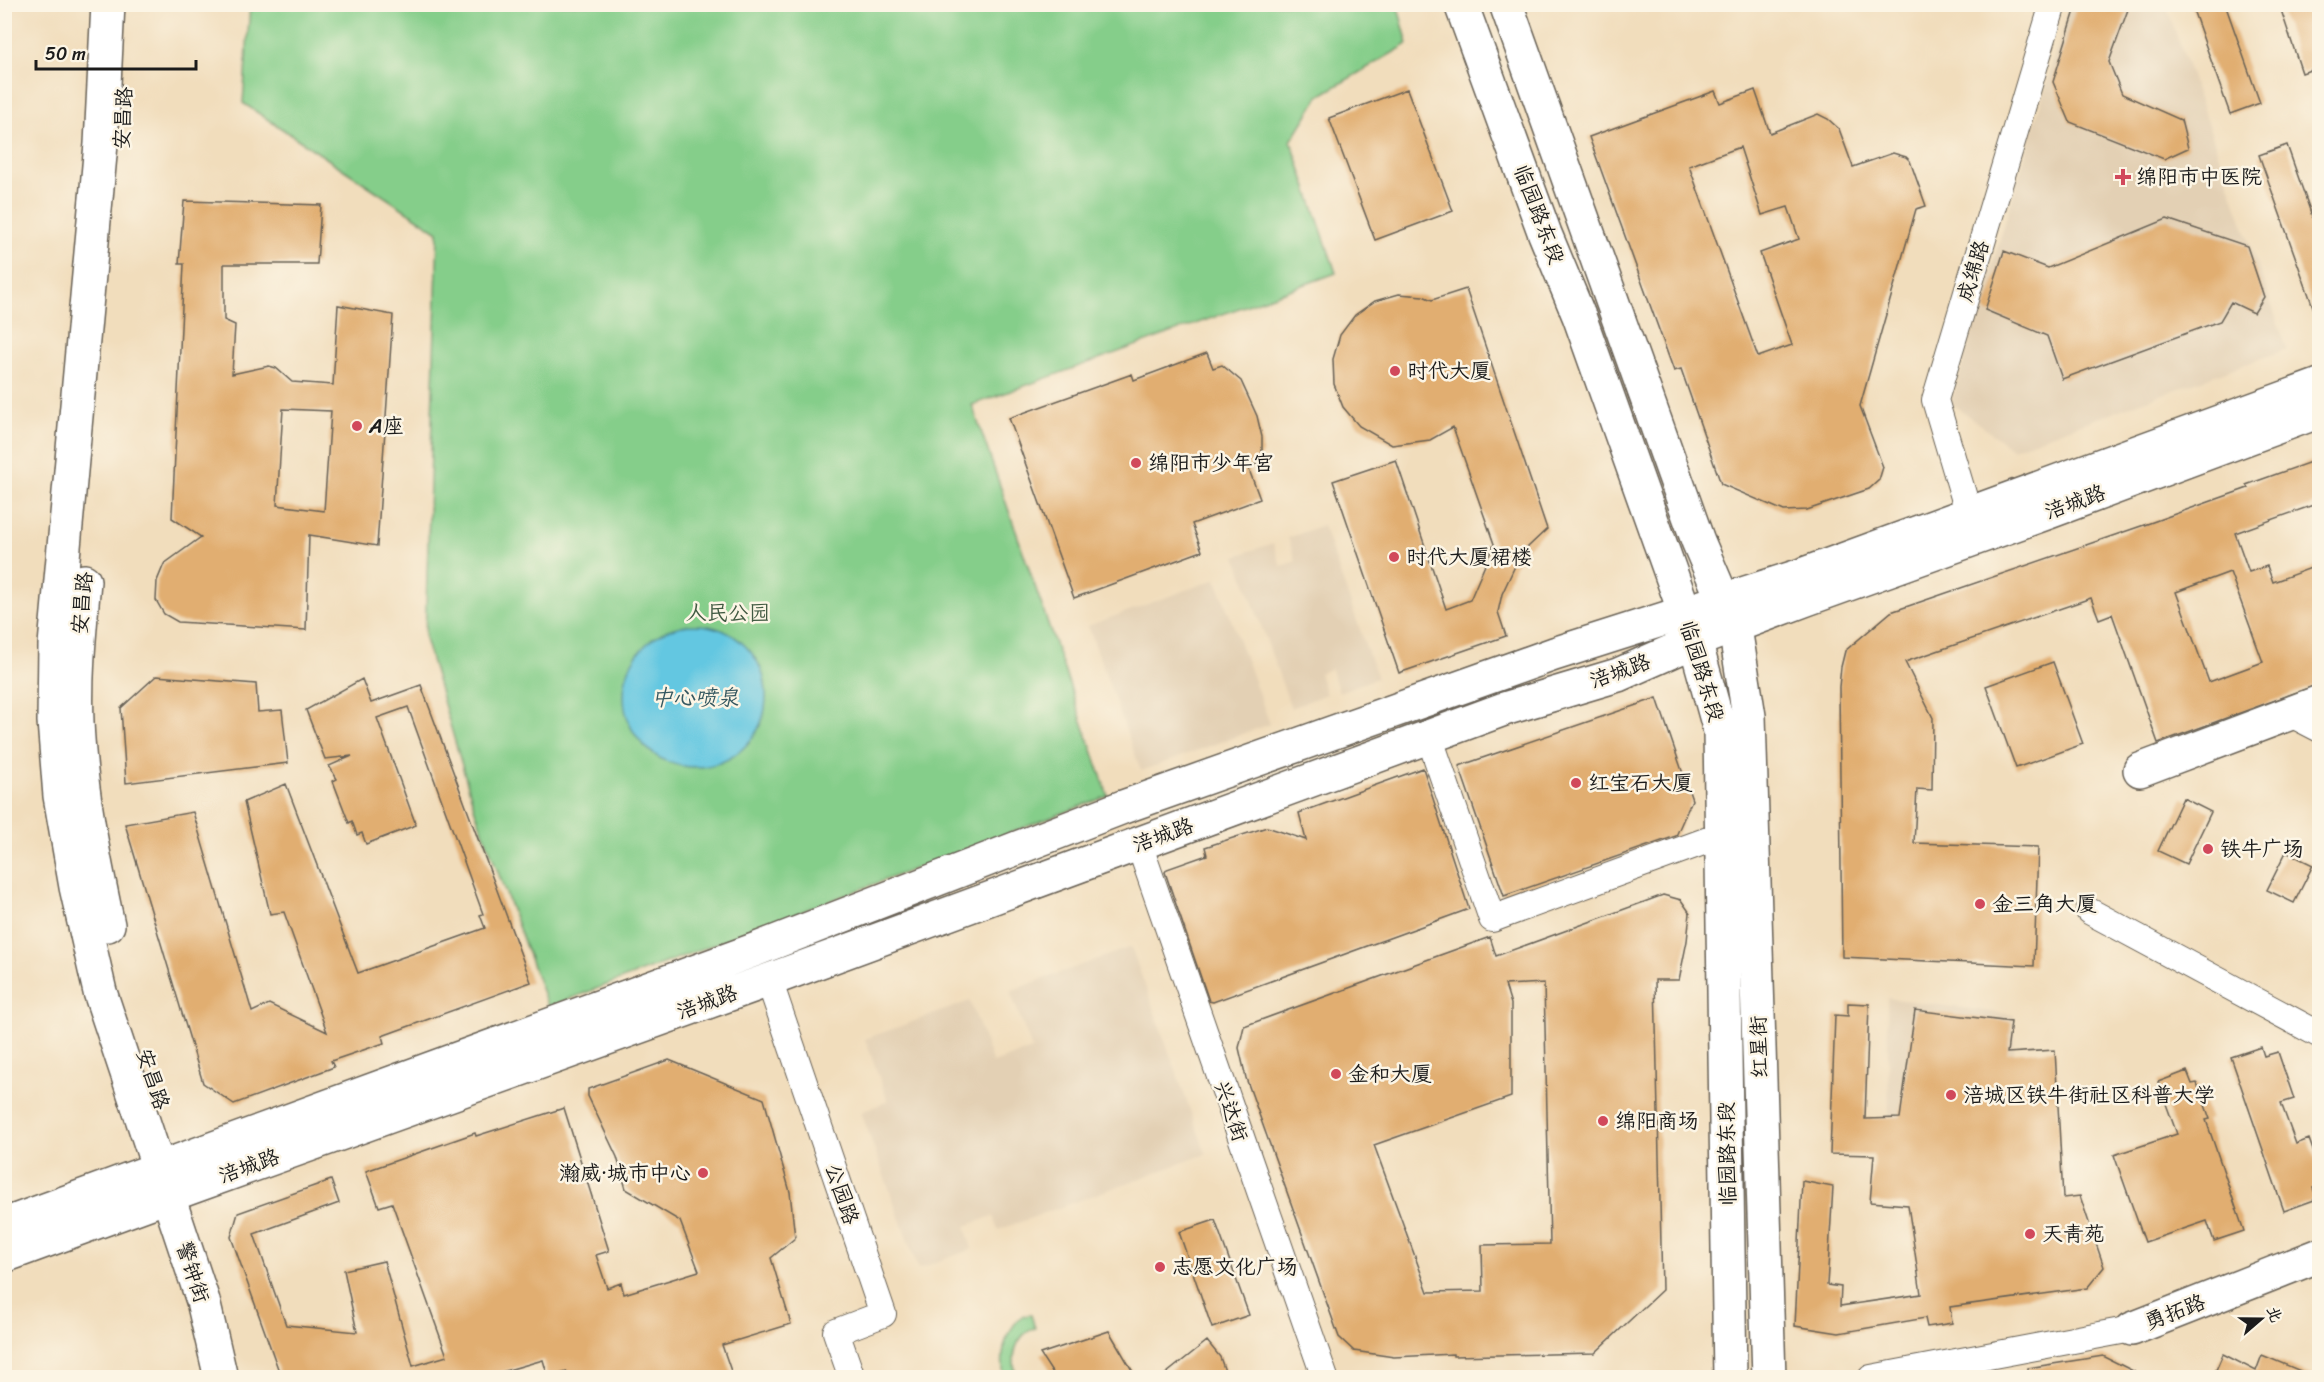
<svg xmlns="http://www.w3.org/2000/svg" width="2324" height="1382" viewBox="0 0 2324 1382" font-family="Sriracha,'LXGW WenKai TC',sans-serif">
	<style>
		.built { fill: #e3d0b4 }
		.green { fill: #85ce8a; stroke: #507553; stroke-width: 1.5 }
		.water { fill: #64c7e1; stroke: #40727e; stroke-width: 1.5 }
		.building { fill: #e1ae71; fill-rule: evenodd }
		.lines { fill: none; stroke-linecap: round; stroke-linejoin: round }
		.minor-casing { stroke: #676054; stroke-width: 28 }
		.tertiary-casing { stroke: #676054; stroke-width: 36 }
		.secondary-casing { stroke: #676054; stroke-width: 36 }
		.minor { stroke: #fff; stroke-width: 26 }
		.tertiary { stroke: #fff; stroke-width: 33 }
		.secondary { stroke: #fff; stroke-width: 33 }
		.poi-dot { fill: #d1495b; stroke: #fcf5e5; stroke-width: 2 }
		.labels { text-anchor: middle; stroke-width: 5; stroke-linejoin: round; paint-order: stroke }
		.street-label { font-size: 21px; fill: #1c1c1c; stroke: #fcf5e5 }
		.poi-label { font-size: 21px; fill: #1c1c1c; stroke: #fcf5e5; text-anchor: start }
		.park-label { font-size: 21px; fill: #415a42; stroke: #fcf5e5 }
		.water-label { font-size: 22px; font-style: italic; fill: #355861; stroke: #fcf5e5 }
	</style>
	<rect width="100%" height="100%" fill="#fcf5e5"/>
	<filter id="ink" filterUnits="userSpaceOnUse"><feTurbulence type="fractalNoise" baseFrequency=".0167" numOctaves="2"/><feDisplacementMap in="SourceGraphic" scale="12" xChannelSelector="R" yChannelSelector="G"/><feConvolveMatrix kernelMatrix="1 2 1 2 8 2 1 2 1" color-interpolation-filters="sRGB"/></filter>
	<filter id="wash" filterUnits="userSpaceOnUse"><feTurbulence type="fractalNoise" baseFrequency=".008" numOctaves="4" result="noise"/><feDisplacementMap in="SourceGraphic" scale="24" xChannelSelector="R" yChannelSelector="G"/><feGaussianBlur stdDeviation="1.35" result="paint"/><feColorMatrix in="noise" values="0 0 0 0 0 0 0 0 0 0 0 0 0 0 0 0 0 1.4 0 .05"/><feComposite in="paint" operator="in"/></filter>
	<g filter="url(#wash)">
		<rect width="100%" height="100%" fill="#f1ddbc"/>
		<path class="built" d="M2070,5H2166L2287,349L2012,449L1951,403Z
			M1323,525L1377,678L1339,692L1331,669L1319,673L1326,694L1291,708L1236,556L1273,543L1281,566L1296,561L1288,538Z
			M1216,579L1270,724L1141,771L1088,626Z
			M1131,947L1206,1154L998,1230L993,1216L965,1226L972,1249L918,1269L861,1112L888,1101L865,1039L970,1001L993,1063L1032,1049L1010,991Z
			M1887,998L2014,1015L2015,1174L1890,1177Z"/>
		<path class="green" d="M1397,4L1408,44L1319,96L1291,141L1336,273L972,405L1108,796L548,1007L475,810L425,639L438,232L243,103L250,5Z
			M1031,1315L1035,1328C1015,1335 1010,1358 1017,1377H1004C1000,1354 1004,1333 1022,1316Z"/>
		<path class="water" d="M624 696a71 71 0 1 1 142 0a71 71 0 1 1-142 0Z"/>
		<g id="blocks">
			<path class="building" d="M2077,4H2130L2109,62L2122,94L2181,120L2188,148L2164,159L2070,122L2053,82Z
				M2191,4H2225L2260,103L2230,114Z
				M2279,4H2312L2319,26V67L2302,73Z
				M1407,89L1453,211L1375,240L1329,118Z
				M1755,90L1770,133L1818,114L1828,119L1839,129L1853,167L1893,153L1906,157L1910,161L1926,206L1916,209L1860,406L1883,467L1879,480L1869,489L1807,510L1784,511L1721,484L1681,369L1674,371L1589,137L1715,91L1720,103ZM1740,147L1762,215L1788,207L1799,239L1760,253L1792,345L1758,357L1689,166Z
				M2287,145L2319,236V317L2317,318L2259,155Z
				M184,201L321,205L317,264H224V320L235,325L232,374L269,366L276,368L292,382L333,385L338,305L393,315L377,546L309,535L306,630L178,622L164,614L156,600L157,581L164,564L201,537L172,518L184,264H179ZM283,409L331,411L324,511L277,505Z
				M2167,219L2247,246L2264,297L2254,313L2231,302L2220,321L2062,379L2047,336L1985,310L2004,251L2048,268Z
				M1466,289L1547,529L1528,547L1515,566L1502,594L1498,612L1506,636L1399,673L1333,481L1396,460L1446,609L1470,600L1494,544L1453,427L1430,440L1392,445L1359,426L1343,407L1334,384L1333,359L1340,335L1355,315L1375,301L1399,294L1423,296L1432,300Z
				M1207,353L1213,368L1222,365L1241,381L1257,416L1262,437V453L1260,463L1248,467L1260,499L1192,524L1202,551L1074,598L1009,418L1132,374L1134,380Z
				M2319,459V503L2235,533L2249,572L2267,566L2273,582L2319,565V684L2158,743L2112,614L2099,619L2091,598L1905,662L1933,718L1932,790L1917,789L1914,843L2038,847L2034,966L1842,957L1839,687L1841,667L1845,651L1891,612L2147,524L2248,488L2246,485ZM2230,572L2263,662L2209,682L2176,592Z
				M2053,662L2083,744L2016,768L1986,686Z
				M156,676L256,684L258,712L282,710L288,763L126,783L121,708Z
				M362,679L371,703L421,685L531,982L382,1036L384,1043L331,1061L334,1067L234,1104L203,1083L125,824L193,812L252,1012L269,1004L327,1032L284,912L270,914L244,802L286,784L358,973L485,928L480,915L483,914L408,707L377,718L416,825L366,844L362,833L357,835L352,821L349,823L333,781L337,779L329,766L352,756L325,759L306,710Z
				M1657,698L1692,800L1676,836L1504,896L1459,766Z
				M1423,768L1469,909L1213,1002L1209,1001L1165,872L1167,869L1207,855L1205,847L1267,827L1306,840L1299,813Z
				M2183,798L2211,812L2186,864L2158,851Z
				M2286,852L2313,865L2294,903L2267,890Z
				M1663,895L1681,900L1690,913L1687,941L1679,980H1655L1662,1290L1595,1353L1453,1356V1354L1394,1357L1354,1351L1339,1337L1246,1078L1239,1048L1244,1026L1490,937L1496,956ZM1544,983L1550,1244L1482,1245L1483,1291L1428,1292L1374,1145L1511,1097V1004L1505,985Z
				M1848,1003L1869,1004L1865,1119L1900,1118L1915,1010L2011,1022L2007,1053L2055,1050L2063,1198L2080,1196L2104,1267L2087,1288L1950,1307L1952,1323L1927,1327L1925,1318L1839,1333L1795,1326L1802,1181L1833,1187L1827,1285L1841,1287L1840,1306L1921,1294L1908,1205L1870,1202L1874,1155L1830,1154L1835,1015L1848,1016Z
				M2261,1047L2264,1056L2278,1052L2294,1099L2281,1103L2296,1144L2309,1139L2319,1167V1186L2313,1188L2317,1199L2284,1211L2231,1057Z
				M669,1060L764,1099L790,1192L795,1238L771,1258L791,1324L722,1345L732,1374L720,1377H569L567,1372L548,1377L543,1360L484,1377H281L231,1237L238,1213L331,1180L339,1203L254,1234L286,1325L357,1332L344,1270L384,1261L413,1366L447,1356L392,1203L379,1207L366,1171L475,1133L476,1136L564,1108L609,1251L596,1255L607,1288L621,1283L624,1294L699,1271L680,1221L626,1189L617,1157L588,1096V1089Z
				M2187,1071L2192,1084L2197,1083L2210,1119L2206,1120L2244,1231L2214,1241L2207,1221L2145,1242L2114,1155L2177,1134L2158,1082Z
				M1215,1220L1249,1315L1212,1328L1179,1232Z
				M1109,1331L1136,1377H1055L1040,1354Z
				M1207,1341L1220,1357L1227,1377H1162Z
				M2223,1354L2256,1371L2262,1355L2315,1377H2213Z
				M2103,1356L2145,1377H2028V1368Z"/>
		</g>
	</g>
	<g filter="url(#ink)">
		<use href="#blocks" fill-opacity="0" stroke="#676054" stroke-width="1.5"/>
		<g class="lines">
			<defs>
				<path id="minor" d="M1974,531L1935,400L2053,4
					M2289,713L2320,729
					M1429,736L1492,919L1722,835
					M1139,844L1325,1378
					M2089,911L2320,1035
					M769,980L883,1314L836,1332L852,1378
					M1871,1378L2132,1329"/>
				<path id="tertiary" d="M2140,770L2320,702
					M4,1225L757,949L1123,807L1554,654L1799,576L2320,385
					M4,1256L189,1188L769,980L1504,709L1618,675L1695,641L1807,599L2049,512L2320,411
					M2132,1329L2320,1255"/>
				<path id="secondary" d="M108,4L101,144L55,645L54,721L60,796L76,887L100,992L203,1301L221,1378
					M1461,4L1545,234L1579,316L1695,641L1720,731L1730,1378
					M1506,4L1698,541L1735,628L1749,716L1769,1378
					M84,581C80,627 75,675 77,722C80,790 94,859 108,925"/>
			</defs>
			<use href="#minor" class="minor-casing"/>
			<use href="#tertiary" class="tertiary-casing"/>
			<use href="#secondary" class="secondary-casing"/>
			<use href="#minor" class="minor"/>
			<use href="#tertiary" class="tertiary"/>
			<use href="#secondary" class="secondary"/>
		</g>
	</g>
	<g class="poi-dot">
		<path d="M2120 168h6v6h6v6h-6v6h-6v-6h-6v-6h6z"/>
		<circle cx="1395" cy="371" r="6"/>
		<circle cx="357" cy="426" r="6"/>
		<circle cx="1136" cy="463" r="6"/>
		<circle cx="1394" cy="557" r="6"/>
		<circle cx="1576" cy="783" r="6"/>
		<circle cx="2208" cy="849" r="6"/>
		<circle cx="1980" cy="904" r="6"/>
		<circle cx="1336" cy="1074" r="6"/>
		<circle cx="1951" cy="1095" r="6"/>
		<circle cx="1603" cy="1121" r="6"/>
		<circle cx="703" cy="1173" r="6"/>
		<circle cx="2030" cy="1234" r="6"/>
		<circle cx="1160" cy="1267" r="6"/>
	</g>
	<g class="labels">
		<g class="street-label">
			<text transform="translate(123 118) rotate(-87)" y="7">安昌路</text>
			<text transform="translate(1539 214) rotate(69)" y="7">临园路东段</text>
			<text transform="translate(1973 271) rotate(-73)" y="7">成绵路</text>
			<text transform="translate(2075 502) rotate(-20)" y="7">涪城路</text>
			<text transform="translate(82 603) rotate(-85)" y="7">安昌路</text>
			<text transform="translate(1620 671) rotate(-20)" y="7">涪城路</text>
			<text transform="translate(1702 671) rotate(73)" y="7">临园路东段</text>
			<text transform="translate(1163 835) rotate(-20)" y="7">涪城路</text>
			<text transform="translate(707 1002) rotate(-20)" y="7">涪城路</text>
			<text transform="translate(1759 1047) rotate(-92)" y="7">红星街</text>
			<text transform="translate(153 1079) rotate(72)" y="7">安昌路</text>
			<text transform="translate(1231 1111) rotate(71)" y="7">兴达街</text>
			<text transform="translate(1727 1154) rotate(-91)" y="7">临园路东段</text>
			<text transform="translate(249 1166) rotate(-20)" y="7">涪城路</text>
			<text transform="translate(842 1194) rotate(71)" y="7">公园路</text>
			<text transform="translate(193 1272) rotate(72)" y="7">警钟街</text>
			<text transform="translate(2175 1312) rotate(-21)" y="7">勇拓路</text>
		</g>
		<g class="poi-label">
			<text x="2136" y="184">绵阳市中医院</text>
			<text x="1407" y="378">时代大厦</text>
			<text x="369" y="433">A座</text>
			<text x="1148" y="470">绵阳市少年宫</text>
			<text x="1406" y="564">时代大厦裙楼</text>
			<text x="1588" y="790">红宝石大厦</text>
			<text x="2220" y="856">铁牛广场</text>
			<text x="1992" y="911">金三角大厦</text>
			<text x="1348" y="1081">金和大厦</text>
			<text x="1963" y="1102">涪城区铁牛街社区科普大学</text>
			<text x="1615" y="1128">绵阳商场</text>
			<text x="691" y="1180" text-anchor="end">瀚威·城市中心</text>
			<text x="2042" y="1241">天青苑</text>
			<text x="1172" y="1274">志愿文化广场</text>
		</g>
		<g class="park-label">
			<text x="728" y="620">人民公园</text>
		</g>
		<g class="water-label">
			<text x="695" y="705">中心喷泉</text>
		</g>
	</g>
	<rect width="2324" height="1382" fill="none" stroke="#fcf5e5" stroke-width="24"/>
	<g transform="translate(2261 1319) rotate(70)" stroke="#fcf5e5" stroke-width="4.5" paint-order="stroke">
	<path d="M0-4.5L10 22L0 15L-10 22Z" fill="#1c1c1c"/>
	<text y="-9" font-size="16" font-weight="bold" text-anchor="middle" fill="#1c1c1c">北</text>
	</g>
	<path d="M36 60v9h160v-9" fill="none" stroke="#1c1c1c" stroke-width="3"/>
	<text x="45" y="60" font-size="18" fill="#1c1c1c" stroke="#fcf5e5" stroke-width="4.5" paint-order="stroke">50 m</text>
</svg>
